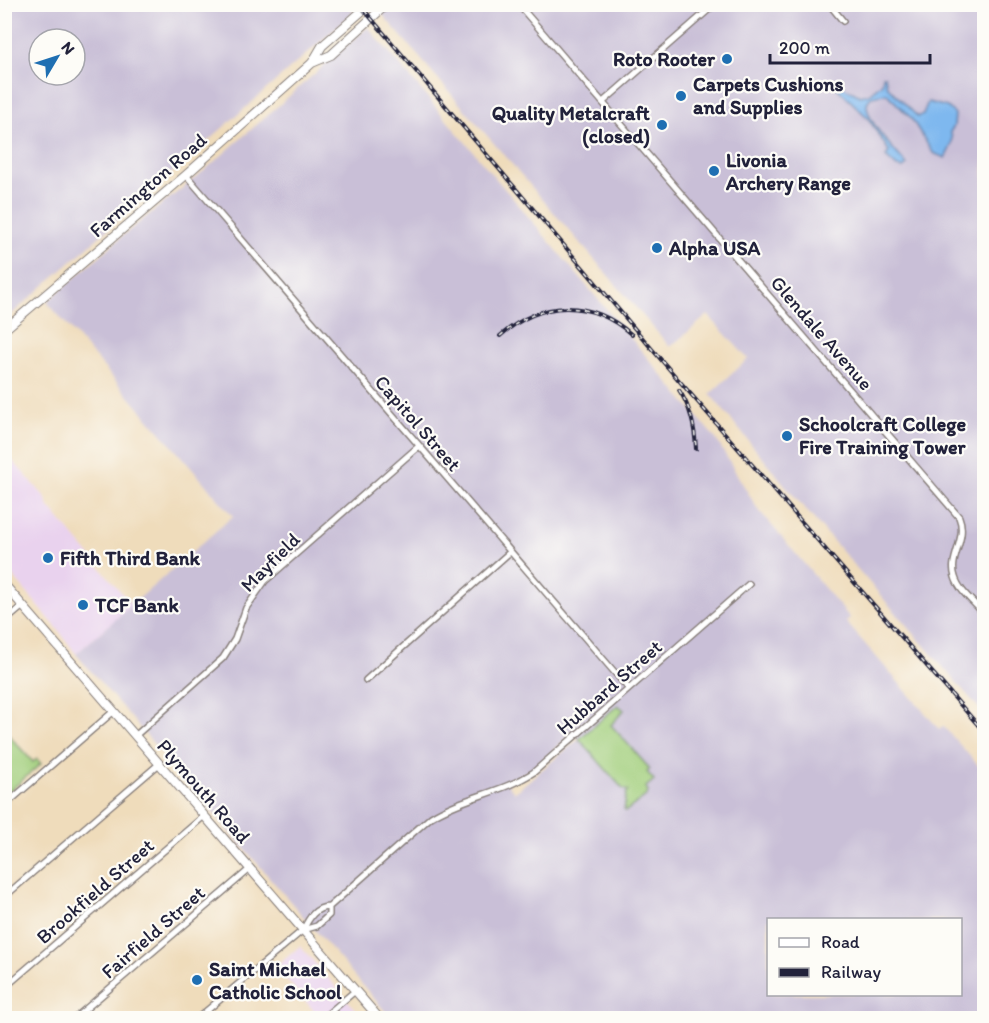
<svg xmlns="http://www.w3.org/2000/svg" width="989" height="1023" viewBox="0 0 989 1023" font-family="Itim,sans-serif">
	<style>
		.built { fill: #e9d2ee }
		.industrial { fill: #c9bfd7; fill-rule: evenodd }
		.green { fill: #a1ce7c; stroke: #62785c; stroke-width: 1.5 }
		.water { fill: #7eb8ef; stroke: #506d95; stroke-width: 1.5 }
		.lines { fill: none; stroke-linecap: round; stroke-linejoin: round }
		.street-casing { stroke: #887f7b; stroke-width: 8 }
		.secondary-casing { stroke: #887f7b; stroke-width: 10 }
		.street { stroke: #fff; stroke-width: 5 }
		.secondary { stroke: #fff; stroke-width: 8 }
		.rail-casing { stroke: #22223b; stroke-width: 4 }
		.rail { stroke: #fdfcf7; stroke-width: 1.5; stroke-dasharray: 4.5; stroke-linecap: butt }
		.poi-dot { fill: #1f6fb2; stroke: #fdfcf7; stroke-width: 2 }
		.labels { text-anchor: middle; stroke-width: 4.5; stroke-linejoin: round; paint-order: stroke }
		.poi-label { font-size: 20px; font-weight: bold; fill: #22223b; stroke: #fdfcf7; text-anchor: start }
		.street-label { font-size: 20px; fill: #22223b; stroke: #fdfcf7 }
	</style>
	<rect width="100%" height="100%" fill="#fdfcf7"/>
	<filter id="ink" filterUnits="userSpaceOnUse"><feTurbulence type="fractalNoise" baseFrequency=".0167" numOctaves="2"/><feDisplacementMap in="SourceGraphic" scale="12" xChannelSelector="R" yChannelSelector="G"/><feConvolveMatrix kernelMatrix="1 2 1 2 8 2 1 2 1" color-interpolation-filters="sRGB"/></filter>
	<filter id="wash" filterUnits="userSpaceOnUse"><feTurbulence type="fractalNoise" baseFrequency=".008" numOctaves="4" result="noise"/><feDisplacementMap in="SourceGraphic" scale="24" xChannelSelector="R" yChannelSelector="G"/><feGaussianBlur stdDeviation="1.35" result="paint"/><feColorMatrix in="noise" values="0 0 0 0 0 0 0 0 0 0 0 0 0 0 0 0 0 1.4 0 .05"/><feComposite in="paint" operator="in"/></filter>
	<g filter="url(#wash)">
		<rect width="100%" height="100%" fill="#efdcbb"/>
		<path class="built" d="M4,451L45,497L49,507L132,605L76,654L57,628L5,567Z
			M300,946L363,1018H328L326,1016L320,1018L276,967Z"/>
		<path class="industrial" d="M5,4H348L354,12L5,320ZM39,39H75V75H39Z
			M393,4L984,5V714L799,502L710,394L748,359L708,315L670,347L382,14Z
			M368,27L716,439L757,508L850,618L846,622L939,729L943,726L984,772V1018H391L76,654L233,516L47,302L126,233L205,170ZM573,733L579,739L514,793L507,782L534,768ZM768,920H960V994H768Z"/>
		<path class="green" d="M618,705L624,710L611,725L650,769L647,772L654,780L646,787L648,792L647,795L626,811L624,810L626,794L628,791L623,789L579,739Z
			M4,730L33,762L37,759L41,764L5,795Z"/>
		<path class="water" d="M883,76H885L887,86L918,117L923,114L928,102L947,107L955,114L954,126L950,132C955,141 950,149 945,158L933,153L911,118L887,94C836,93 898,153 907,165L903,168L897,167L886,157L889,151L868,118L833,84H838L860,96L869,94L882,83Z"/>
	</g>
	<g filter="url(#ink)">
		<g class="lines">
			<defs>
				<path id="street" d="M518,4L959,517C968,539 948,558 955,577C959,591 975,603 984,614
					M829,4L843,21
					M603,102L715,4
					M186,175L629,689
					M4,622L23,606
					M366,680L510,552
					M135,736L223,658L235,639L246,608L265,581L419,446
					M4,806L114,711
					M4,897L159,764
					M303,930L317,926L329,915V907
					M4,988L204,816
					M75,1018L250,869
					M198,1018L303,930C309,918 315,907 329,907L431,817C463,797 502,793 534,772L749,584
					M323,1018L355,991"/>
				<path id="secondary" d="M312,63L331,55L387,4
					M4,330L186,175L312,63L322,46L370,4
					M4,584L379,1018"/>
			</defs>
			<use href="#street" class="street-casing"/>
			<use href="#secondary" class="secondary-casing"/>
			<use href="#street" class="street"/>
			<use href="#secondary" class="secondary"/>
			<defs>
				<path id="rail" d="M359,4L663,362L984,732
					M500,336C541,300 590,298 632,335
					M679,390C691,408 695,427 696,449"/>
			</defs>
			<use href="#rail" class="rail-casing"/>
			<use href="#rail" class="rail"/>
		</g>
	</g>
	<g class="poi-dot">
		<circle cx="727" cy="59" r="6"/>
		<circle cx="681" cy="96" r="6"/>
		<circle cx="662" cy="125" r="6"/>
		<circle cx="714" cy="171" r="6"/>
		<circle cx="657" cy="248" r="6"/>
		<circle cx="787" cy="436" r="6"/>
		<circle cx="48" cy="558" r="6"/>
		<circle cx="83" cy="605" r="6"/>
		<circle cx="197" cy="980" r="6"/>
	</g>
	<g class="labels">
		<g class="poi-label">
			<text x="715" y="66" text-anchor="end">Roto Rooter</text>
			<text x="693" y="91">Carpets Cushions<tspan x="693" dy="23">and Supplies</tspan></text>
			<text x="650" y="120" text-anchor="end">Quality Metalcraft<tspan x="650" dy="23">(closed)</tspan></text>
			<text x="726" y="167">Livonia<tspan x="726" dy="23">Archery Range</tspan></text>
			<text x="669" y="255">Alpha USA</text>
			<text x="799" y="431">Schoolcraft College<tspan x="799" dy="23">Fire Training Tower</tspan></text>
			<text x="60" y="565">Fifth Third Bank</text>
			<text x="95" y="612">TCF Bank</text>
			<text x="209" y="976">Saint Michael<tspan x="209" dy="23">Catholic School</tspan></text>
		</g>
		<g class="street-label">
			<text transform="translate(148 185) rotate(-41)" y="7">Farmington Road</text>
			<text transform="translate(822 333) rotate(49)" y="7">Glendale Avenue</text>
			<text transform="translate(418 423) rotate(49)" y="7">Capitol Street</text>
			<text transform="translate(270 562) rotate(-45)" y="7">Mayfield</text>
			<text transform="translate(609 687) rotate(-41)" y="7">Hubbard Street</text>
			<text transform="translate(204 791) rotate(49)" y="7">Plymouth Road</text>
			<text transform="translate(95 891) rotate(-41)" y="7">Brookfield Street</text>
			<text transform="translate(153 932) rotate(-41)" y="7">Fairfield Street</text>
		</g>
	</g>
	<rect width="989" height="1023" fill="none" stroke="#fdfcf7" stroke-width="24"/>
	<rect x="767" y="918" width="195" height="78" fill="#fdfcf7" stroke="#a5a5ac" stroke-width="1.5"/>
	<rect x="779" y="938" width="30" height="9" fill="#ffffff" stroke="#a5a5ac" stroke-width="1.5"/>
	<text x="821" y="948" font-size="18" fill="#22223b">Road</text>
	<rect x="779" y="968" width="30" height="9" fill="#22223b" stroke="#a5a5ac" stroke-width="1.5"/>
	<text x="821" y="978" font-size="18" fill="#22223b">Railway</text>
	<g transform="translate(57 57) rotate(51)"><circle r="28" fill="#fdfcf7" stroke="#a5a5ac" stroke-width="1.5"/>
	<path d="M0-4.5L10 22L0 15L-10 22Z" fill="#1f6fb2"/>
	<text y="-9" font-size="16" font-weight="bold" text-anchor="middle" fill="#22223b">N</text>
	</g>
	<path d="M770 54v9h160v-9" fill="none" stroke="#22223b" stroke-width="3"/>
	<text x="779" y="54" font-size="18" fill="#22223b" stroke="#fdfcf7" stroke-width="4.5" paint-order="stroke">200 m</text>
</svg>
